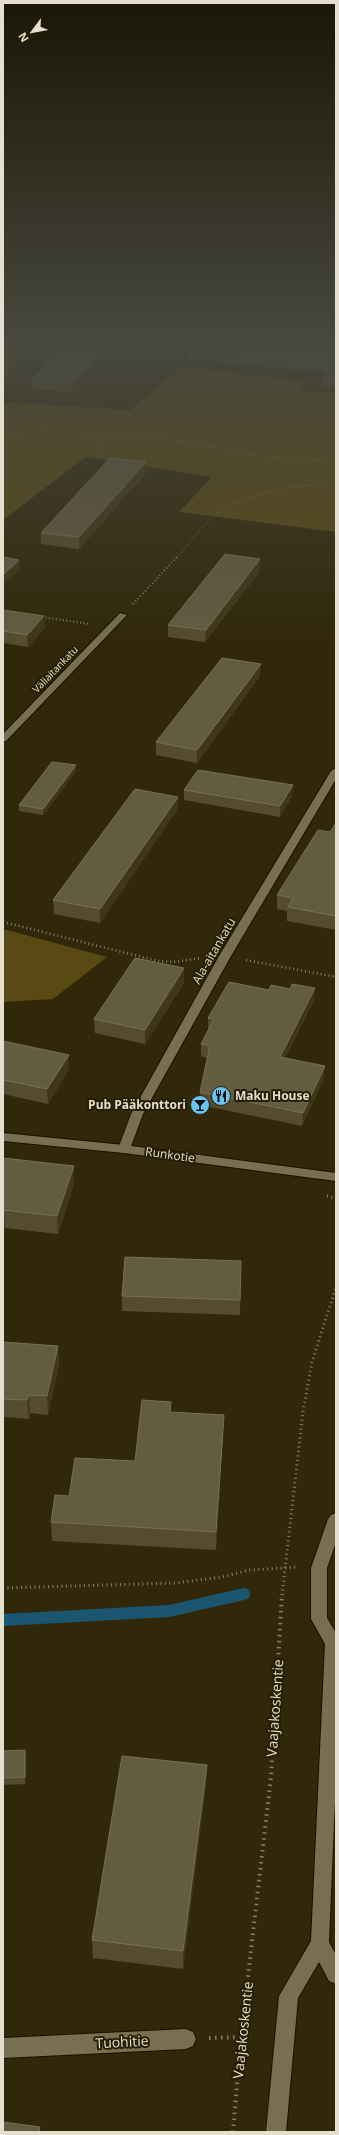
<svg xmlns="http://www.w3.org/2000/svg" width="339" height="2135" viewBox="0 0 339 2135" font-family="'Open Sans',sans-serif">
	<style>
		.green { fill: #594912 }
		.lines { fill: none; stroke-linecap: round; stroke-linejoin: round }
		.stream-far1 { stroke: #1a566f; stroke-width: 10 }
		.stream { stroke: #1a566f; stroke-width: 12 }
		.street-casing { stroke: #191000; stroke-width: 2 }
		.secondary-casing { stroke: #191000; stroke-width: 2 }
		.path-far4 { stroke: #88816a; stroke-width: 1.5; stroke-dasharray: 0.5 2; stroke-linecap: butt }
		.path-far3 { stroke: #88816a; stroke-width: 2; stroke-dasharray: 1 2.5; stroke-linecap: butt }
		.path-far2 { stroke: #88816a; stroke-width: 2.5; stroke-dasharray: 1 3; stroke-linecap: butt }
		.path-far1 { stroke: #88816a; stroke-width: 3; stroke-dasharray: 1 3.5; stroke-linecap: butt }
		.path { stroke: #88816a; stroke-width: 4; stroke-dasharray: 1.5 4.5; stroke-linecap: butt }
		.street { fill: #786f50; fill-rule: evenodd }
		.secondary { fill: #786f50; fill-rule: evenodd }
		.wall { fill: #554c30 }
		.shaded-wall { fill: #40371a }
		.building { fill: #645c41; stroke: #787057 }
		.labels { text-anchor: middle; stroke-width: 4; stroke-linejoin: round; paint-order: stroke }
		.far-street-label { font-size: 10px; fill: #e5dfcf; stroke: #271e02 }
		.street-label { font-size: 12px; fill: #e5dfcf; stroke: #271e02 }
		.poi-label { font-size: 12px; font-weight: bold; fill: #e5dfcf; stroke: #271e02; text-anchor: start }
		.near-street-label { font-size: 14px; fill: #e5dfcf; stroke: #271e02 }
	</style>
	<rect width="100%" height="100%" fill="#31280a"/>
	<path class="green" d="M3,344H34L3,380Z
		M182,366L304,382L299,391L336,393V532L179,512L212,477L86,457L3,520V402L130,410Z
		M3,929L107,957L53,999L3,1002Z"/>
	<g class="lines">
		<path class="stream-far1" d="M240,1595L244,1594"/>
		<path class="stream" d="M3,1620L169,1611L244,1594"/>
		<defs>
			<path id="street" d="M120,613L127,615L6,741L3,742V734Z
				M336,768V779L231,956L143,1114L130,1149L124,1153L120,1152L118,1149L131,1114L219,956L331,771Z
				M186,2029L193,2032L196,2039L193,2046L186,2049L3,2058V2038Z"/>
			<path id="secondary" d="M3,1133L124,1145L336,1173V1181L124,1153L3,1141Z
				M336,1513V1542L327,1568V1618L336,1633V1776L329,1942L336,1955V1984L329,1981L319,1962L298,1998L286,2132H266L279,1996L311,1941L325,1644L311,1619V1568L328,1519L331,1515Z"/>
		</defs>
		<use href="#street" class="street-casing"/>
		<use href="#secondary" class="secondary-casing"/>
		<path class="path-far4" d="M3,366L24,344
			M3,436L58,428L105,438L144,436L206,445L248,455L336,461
			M96,459L105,438
			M176,558C188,545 199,528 213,517C248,490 294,486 336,483"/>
		<path class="path-far3" d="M133,604L177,557
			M42,617L89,624"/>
		<path class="path-far2" d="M3,922L158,961L174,962L201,958
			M246,960L336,977"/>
		<path class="path-far1" d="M327,1196L336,1199
			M3,1588L175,1583L222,1577L250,1570L298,1567
			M282,1595L303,1412L312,1362L336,1287"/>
		<path class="path" d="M209,2038L241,2037
			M233,2132L241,2037L271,1777L282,1594"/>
		<use href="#street" class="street"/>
		<use href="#secondary" class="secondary"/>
	</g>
	<path class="wall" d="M336,344V388L322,386V379L328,373L188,359V352Z
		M108,352L78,386L72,392L32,389L31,381Z
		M146,473L79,549L41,544V533Z
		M260,559V571L205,642L168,637V625Z
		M3,610L45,628L28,647L3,643Z
		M260,676L197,763L156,755V742Z
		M76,771L43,815L19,811V805Z
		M184,790L292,796L280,817L184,800Z
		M178,797L177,810L100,923L54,914L53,900Z
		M336,823V930L287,921V911L277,909V895L330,832Z
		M184,968V983L145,1044L95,1033L94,1019Z
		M314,1000L285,1058L324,1078L302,1126L200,1105V1092L207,1058L201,1056V1044L209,1030H208V1018Z
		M3,1041L69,1069L48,1104L3,1094Z
		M3,1158L74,1166V1184L58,1234L5,1228L3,1234Z
		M241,1261L240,1315L122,1311V1296Z
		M3,1342L58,1346L59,1365L48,1415L30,1413L29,1419L3,1417Z
		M171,1412L223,1433L216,1550L52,1541L51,1522L69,1496L135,1461Z
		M25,1750L26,1757L25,1784L3,1785V1751Z
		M206,1784L183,1969L93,1958L92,1940Z"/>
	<path class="shaded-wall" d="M108,344V352L78,386L72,392L71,384Z
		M146,462V473L79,549V537Z
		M260,559V571L205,642L206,630Z
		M19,560L20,569L3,585V575Z
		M44,616L45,628L28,647L27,635Z
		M261,664L260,676L197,763V750Z
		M76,765V771L43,815V809Z
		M293,785L292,796L280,817V806Z
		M178,797L177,810L100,923V909Z
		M184,968V983L145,1044V1030Z
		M315,988L314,1000L280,1069V1057Z
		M69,1055V1069L48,1104L47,1089Z
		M325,1066L324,1078L302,1126L303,1113Z
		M74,1166V1184L58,1234L57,1216Z
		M4,1210L5,1228L3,1234V1213Z
		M58,1346L59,1365L48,1415L47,1396Z
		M29,1395L30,1413L29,1419L27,1400Z
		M224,1415L223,1433L216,1550V1532Z
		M25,1750L26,1757L25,1784Z
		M207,1765L206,1784L183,1969V1951Z"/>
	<path class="building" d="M66,344H108L78,378L71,384L31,381Z
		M192,344H336V381L322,379L334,367L188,352Z
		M110,458L146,462L79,537L41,533Z
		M225,554L260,559L206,630L168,625Z
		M3,557L19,560L3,575Z
		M3,610L44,616L27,635L3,631Z
		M222,658L261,664L197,750L156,742Z
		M52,762L76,765L43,809L19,805Z
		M198,770L293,785L280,806L184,790Z
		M135,789L178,797L100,909L53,900Z
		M336,823V916L288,907L293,898L277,895L318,830L330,832Z
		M135,958L184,968L145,1030L94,1019Z
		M229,982L269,990L271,985L290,989L292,984L315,988L280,1057L325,1066L303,1113L200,1092L210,1046L201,1044L214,1019L208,1018Z
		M3,1041L69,1055L47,1089L3,1080Z
		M3,1158L74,1166L57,1216L4,1210L3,1213Z
		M125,1257L241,1261L240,1300L122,1296Z
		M3,1342L58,1346L47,1396L29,1395L27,1400L3,1399Z
		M142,1400L171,1402L170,1412L224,1415L216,1532L51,1522L55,1495L69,1496L75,1458L135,1461Z
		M25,1750V1777L3,1778V1751Z
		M122,1756L207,1765L183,1951L92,1940Z
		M3,2122L40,2127L39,2132H3Z"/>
	<linearGradient id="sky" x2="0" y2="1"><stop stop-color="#1b1606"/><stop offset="0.53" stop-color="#48483e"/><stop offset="1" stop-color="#48483e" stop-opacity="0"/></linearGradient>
	<rect width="339" height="643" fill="url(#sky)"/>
	<defs>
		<symbol id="restaurant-disc" viewBox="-11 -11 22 22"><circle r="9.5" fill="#67c4f0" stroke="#271e02"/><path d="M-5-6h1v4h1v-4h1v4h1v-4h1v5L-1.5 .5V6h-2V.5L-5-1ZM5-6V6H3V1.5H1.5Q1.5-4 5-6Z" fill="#111"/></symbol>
		<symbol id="bar-disc" viewBox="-11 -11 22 22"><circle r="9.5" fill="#67c4f0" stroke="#271e02"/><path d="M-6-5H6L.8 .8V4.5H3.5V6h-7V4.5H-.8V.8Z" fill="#111"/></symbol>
	</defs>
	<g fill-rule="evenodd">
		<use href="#restaurant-disc" x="210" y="1085" width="22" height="22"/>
		<use href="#bar-disc" x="189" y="1094" width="22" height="22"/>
	</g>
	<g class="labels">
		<g class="far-street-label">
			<text transform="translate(55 669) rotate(-46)" y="4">Väliaitankatu</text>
		</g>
		<g class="street-label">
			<text transform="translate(214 951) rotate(-60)" y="4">Ala-aitankatu</text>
			<text transform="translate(170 1155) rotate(8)" y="4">Runkotie</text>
		</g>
		<g class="poi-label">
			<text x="235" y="1100">Maku House</text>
			<text x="186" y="1109" text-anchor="end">Pub Pääkonttori</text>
		</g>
		<g class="near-street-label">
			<text transform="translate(275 1708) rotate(-86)" y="5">Vaajakoskentie</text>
			<text transform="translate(243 2030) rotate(-84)" y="5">Vaajakoskentie</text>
			<text transform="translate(122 2042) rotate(-3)" y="5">Tuohitie</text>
		</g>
	</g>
	<rect width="339" height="2135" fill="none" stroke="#e5dfcf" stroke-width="8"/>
	<g transform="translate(32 32) rotate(238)" stroke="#271e02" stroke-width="3" paint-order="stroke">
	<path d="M0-3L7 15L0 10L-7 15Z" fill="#e5dfcf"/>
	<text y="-6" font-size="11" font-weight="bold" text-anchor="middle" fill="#e5dfcf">N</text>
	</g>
</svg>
